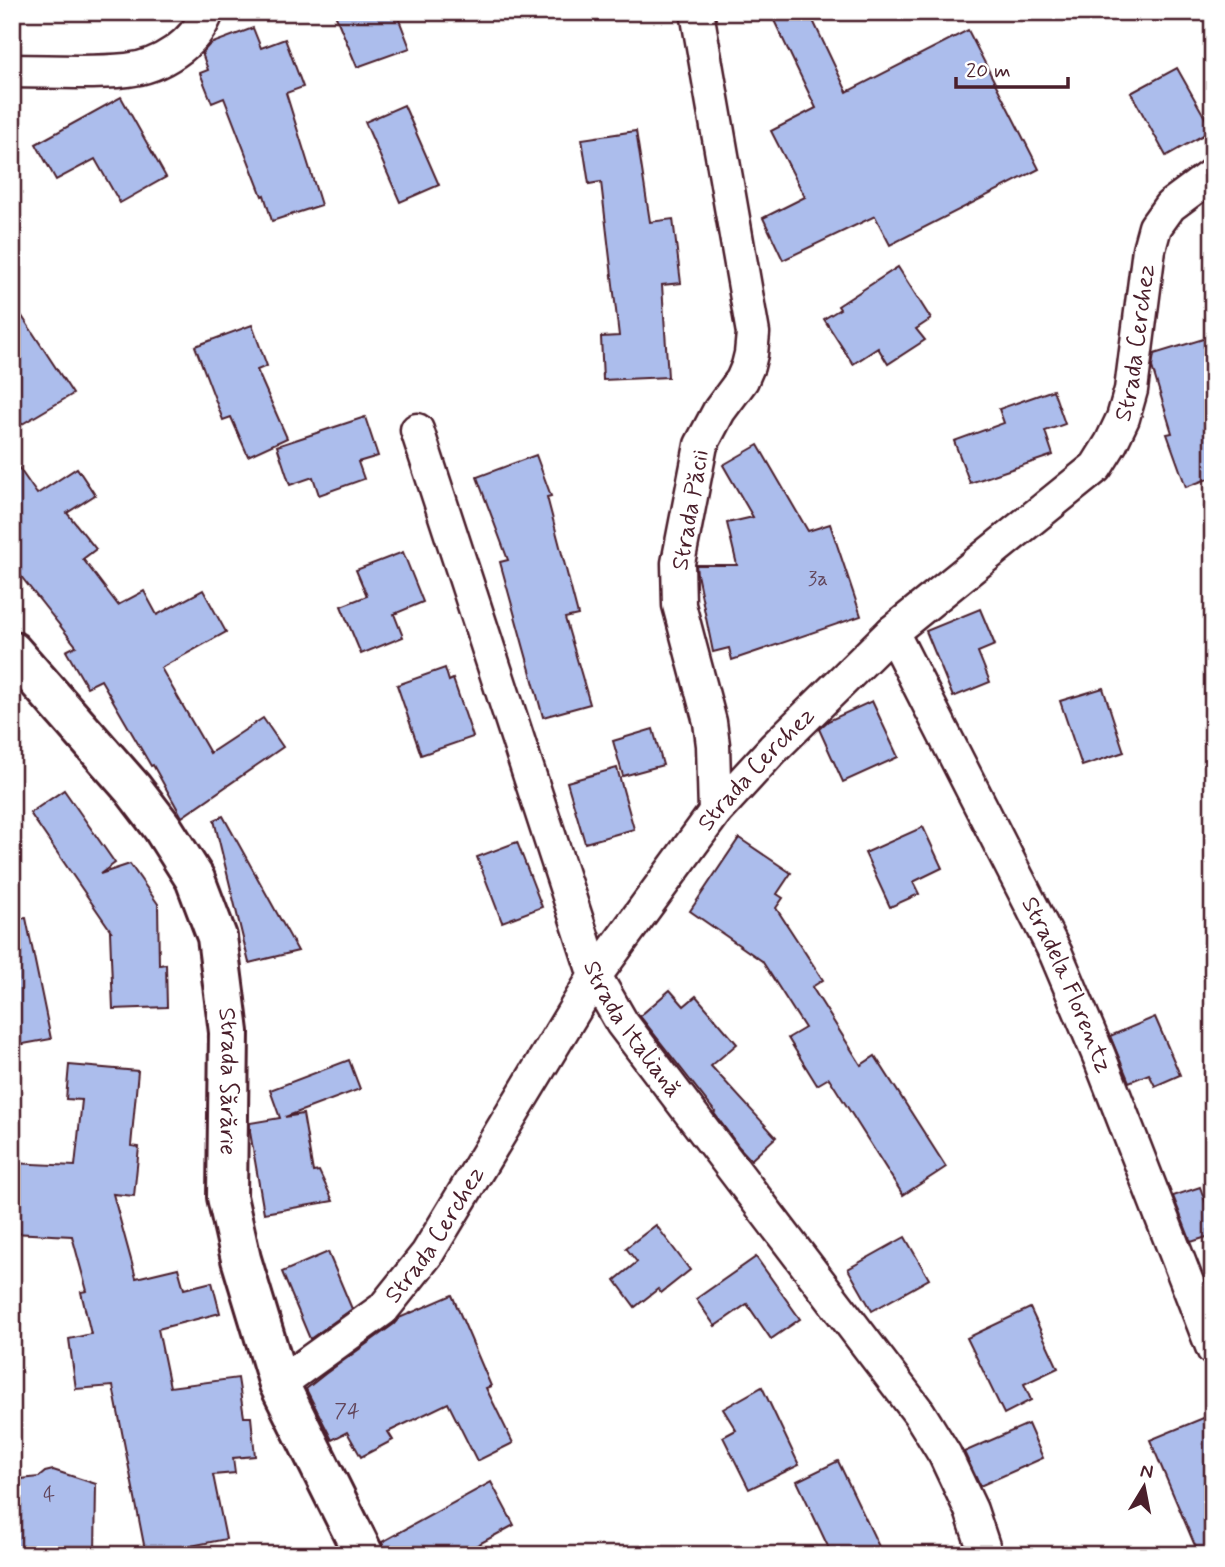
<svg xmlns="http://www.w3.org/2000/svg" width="1225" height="1567" viewBox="0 0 1225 1567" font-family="Mynerve,sans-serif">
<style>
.building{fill:#acbdec;stroke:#4a1f2b;stroke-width:2}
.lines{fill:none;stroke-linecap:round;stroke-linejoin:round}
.minor-casing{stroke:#4a1f2b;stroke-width:37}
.tertiary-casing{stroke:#4a1f2b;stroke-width:44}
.minor{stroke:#fff;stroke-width:32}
.tertiary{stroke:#fff;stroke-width:38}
.labels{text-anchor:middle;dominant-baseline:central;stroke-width:5;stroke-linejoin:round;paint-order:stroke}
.number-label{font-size:21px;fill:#62465b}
.street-label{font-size:24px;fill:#4a1f2b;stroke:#fff}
</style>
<rect width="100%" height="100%" fill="#fff"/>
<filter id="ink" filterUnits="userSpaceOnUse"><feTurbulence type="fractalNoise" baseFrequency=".0143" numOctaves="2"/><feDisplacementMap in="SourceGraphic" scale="14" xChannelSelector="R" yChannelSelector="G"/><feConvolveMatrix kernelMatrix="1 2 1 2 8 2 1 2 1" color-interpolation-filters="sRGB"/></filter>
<g filter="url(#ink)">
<!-- building -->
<g class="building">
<path d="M 334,12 L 396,12 L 410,48 L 357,67 Z"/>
<path d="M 770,12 L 809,12 L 847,92 L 968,30 L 1039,169 L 890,245 L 875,216 L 783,260 L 763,218 L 805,197 L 771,131 L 816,108 Z"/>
<path d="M 253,28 L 261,48 L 285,39 L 303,87 L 286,93 L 321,205 L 272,221 L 264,195 L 262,196 L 224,98 L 212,103 L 200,73 L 208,70 L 202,53 L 210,44 Z"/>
<path d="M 1177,68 L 1212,130 L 1166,156 L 1131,93 Z"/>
<path d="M 121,97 L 166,177 L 120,203 L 95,159 L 56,180 L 36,144 Z"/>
<path d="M 404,105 L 439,185 L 400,202 L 365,122 Z"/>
<path d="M 636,131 L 650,222 L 673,219 L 681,283 L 662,285 L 668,377 L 603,380 L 601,337 L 619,336 L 601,182 L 589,184 L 582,139 Z"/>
<path d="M 898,267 L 931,319 L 916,329 L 925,340 L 888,364 L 878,348 L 853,364 L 824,319 L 840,309 L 838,306 Z"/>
<path d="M 12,301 L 73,394 L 12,430 Z"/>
<path d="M 252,325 L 267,366 L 257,370 L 287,438 L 248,456 L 231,417 L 223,420 L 195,346 Z"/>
<path d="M 1213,336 L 1213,477 L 1186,487 L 1167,434 L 1172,433 L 1152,367 L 1154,354 Z"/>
<path d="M 1053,390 L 1065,424 L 1045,431 L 1053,455 L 970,483 L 954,441 L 1004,423 L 999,409 Z"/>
<path d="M 365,417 L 378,456 L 358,462 L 364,479 L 319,495 L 313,477 L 290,485 L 277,446 Z"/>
<path d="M 758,445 L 808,531 L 830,524 L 861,616 L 732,660 L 729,648 L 713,652 L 697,574 L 696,565 L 737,565 L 727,523 L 753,517 L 723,465 Z"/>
<path d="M 536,455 L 551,496 L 547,497 L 578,615 L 565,618 L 590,704 L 543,717 L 500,562 L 508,560 L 477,477 Z"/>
<path d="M 12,458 L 37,494 L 77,468 L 95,495 L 67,513 L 96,549 L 83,559 L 118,605 L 144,591 L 157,615 L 203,590 L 226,632 L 161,668 L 210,753 L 263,718 L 283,747 L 182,817 L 153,765 L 151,766 L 101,680 L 87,687 L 66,651 L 76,646 L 12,565 Z"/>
<path d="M 403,552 L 423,602 L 394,614 L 403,637 L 361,654 L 341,606 L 367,596 L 356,570 Z"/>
<path d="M 980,609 L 995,645 L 978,652 L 990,682 L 953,697 L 926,631 Z"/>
<path d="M 445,668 L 449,681 L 453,679 L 473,737 L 421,755 L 397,685 Z"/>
<path d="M 1103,688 L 1124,752 L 1082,766 L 1060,701 Z"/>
<path d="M 872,701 L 898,757 L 843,782 L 819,729 L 828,721 Z"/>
<path d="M 653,729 L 663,765 L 623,776 L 613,741 Z"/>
<path d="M 617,768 L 634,829 L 585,843 L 567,782 Z"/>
<path d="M 64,790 L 115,863 L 100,874 L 130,864 L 158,904 L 159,965 L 166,964 L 167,1007 L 113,1009 L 110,931 L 111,931 L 30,813 Z"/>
<path d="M 223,816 L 298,951 L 249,963 L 214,820 Z"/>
<path d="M 923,827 L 942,868 L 913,882 L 919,894 L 890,907 L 865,853 Z"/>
<path d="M 739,838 L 791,873 L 777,894 L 783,898 L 776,908 L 823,980 L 812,987 L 861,1065 L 875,1056 L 946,1167 L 903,1195 L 829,1078 L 817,1085 L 788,1038 L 805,1028 L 762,961 L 690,911 Z"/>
<path d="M 517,842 L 542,907 L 502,922 L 477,857 Z"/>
<path d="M 26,918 L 51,1039 L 12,1046 L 12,919 Z"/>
<path d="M 670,990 L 684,1006 L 696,996 L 737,1044 L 711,1066 L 776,1137 L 751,1160 L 739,1147 L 714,1113 L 715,1112 L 640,1016 Z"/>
<path d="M 1155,1017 L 1180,1075 L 1155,1086 L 1149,1074 L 1129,1082 L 1110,1036 Z"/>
<path d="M 349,1060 L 360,1089 L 285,1117 L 303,1114 L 313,1172 L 319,1171 L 333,1201 L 264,1213 L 250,1132 L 250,1123 L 280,1118 L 270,1090 Z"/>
<path d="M 69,1065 L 138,1071 L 131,1146 L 139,1147 L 134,1196 L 113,1194 L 136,1278 L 178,1268 L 184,1289 L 212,1282 L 220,1313 L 158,1329 L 170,1387 L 238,1378 L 244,1417 L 251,1417 L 255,1456 L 233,1458 L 235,1473 L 213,1475 L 226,1539 L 146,1555 L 113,1386 L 76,1389 L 69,1339 L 91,1334 L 81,1292 L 87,1291 L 72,1236 L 12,1233 L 12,1163 L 75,1166 L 82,1100 L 66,1099 Z"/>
<path d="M 1200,1187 L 1213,1223 L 1213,1235 L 1191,1242 L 1173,1196 Z"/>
<path d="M 656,1225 L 690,1270 L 661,1293 L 658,1289 L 635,1307 L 615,1280 L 637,1262 L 626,1248 Z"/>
<path d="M 905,1237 L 929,1279 L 872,1311 L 848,1269 Z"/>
<path d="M 328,1252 L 352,1309 L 310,1339 L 282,1272 Z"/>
<path d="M 756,1257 L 800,1319 L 771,1339 L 747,1304 L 715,1326 L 696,1299 Z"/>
<path d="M 452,1295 L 491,1386 L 486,1388 L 513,1443 L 477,1461 L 448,1403 L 388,1432 L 393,1440 L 361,1457 L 347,1432 L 332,1440 L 306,1389 L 325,1374 L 394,1324 L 399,1318 Z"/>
<path d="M 1030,1308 L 1058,1368 L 1024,1384 L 1031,1400 L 1004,1414 L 967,1338 Z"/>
<path d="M 762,1387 L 799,1465 L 749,1489 L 723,1437 L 736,1430 L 723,1409 Z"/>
<path d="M 1213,1414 L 1213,1555 L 1199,1555 L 1150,1440 Z"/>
<path d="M 1028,1424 L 1043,1458 L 980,1486 L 964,1452 Z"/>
<path d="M 838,1461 L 883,1555 L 832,1555 L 797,1481 Z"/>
<path d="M 53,1470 L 96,1484 L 95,1555 L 12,1555 L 12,1480 L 39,1477 L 45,1472 Z"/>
<path d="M 491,1482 L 514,1525 L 459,1555 L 386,1555 L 382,1542 Z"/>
</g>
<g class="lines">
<defs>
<g id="minor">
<path d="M 697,12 L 753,333 L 751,354 L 748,366 L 742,380 L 719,411 L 701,445 L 678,563 L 679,605 L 710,722 L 713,745 L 715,812"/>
<path d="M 12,71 C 50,71 89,74 127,70 C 159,67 196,44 207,12"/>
<path id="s1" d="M 417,430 L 595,976 L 622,1023 L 919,1413 L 945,1455 L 971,1510 L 986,1555"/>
<path id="s2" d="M 892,632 L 1056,954 L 1099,1056 L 1213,1349"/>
<path id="s3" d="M 279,1384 L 383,1309 L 427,1254 L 595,976 L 715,812 L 773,749 L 892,632 L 1096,467 L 1111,443 L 1123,418 L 1131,390 L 1149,249 L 1155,227 L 1170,206 L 1213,174"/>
</g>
<g id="tertiary">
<path id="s4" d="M 12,651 L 133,789 L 162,827 L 195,879 L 217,937 L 229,1032 L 227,1197 L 241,1259 L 279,1384 L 364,1555"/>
</g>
</defs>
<!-- minor casing -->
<use href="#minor" class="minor-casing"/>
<!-- tertiary casing -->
<use href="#tertiary" class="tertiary-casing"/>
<!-- minor -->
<use href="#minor" class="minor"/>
<!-- tertiary -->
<use href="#tertiary" class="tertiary"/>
</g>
</g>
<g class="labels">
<!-- number labels -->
<g class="number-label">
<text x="818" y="579">3a</text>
<text x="347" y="1411">74</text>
<text x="49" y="1495">4</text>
</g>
<!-- street labels -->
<g class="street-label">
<text stroke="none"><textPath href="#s3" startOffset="1374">Strada Cerchez</textPath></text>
<text transform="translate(691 510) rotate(-80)">Strada Păcii</text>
<text stroke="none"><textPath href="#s3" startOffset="786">Strada Cerchez</textPath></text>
<text stroke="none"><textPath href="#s2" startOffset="394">Stradela Florentz</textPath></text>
<text stroke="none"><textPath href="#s1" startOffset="639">Strada Italiană</textPath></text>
<text stroke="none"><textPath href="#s4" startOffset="500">Strada Sărărie</textPath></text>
<text stroke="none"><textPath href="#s3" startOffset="219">Strada Cerchez</textPath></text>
</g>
</g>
<!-- margin -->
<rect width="1225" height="1567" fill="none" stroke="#fff" stroke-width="42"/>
<rect x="21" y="21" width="1183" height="1525" fill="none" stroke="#4a1f2b" stroke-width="2.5" filter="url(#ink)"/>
<!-- north arrow -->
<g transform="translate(1144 1487) rotate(10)" stroke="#ffffff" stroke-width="5" paint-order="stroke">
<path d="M0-5L12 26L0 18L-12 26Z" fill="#4a1f2b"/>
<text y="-10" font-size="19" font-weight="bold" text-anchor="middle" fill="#4a1f2b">N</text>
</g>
<!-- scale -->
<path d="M956 77v10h112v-10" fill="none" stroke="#4a1f2b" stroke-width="3.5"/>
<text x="966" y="77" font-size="21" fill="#4a1f2b" stroke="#ffffff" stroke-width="5" paint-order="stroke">20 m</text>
</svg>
